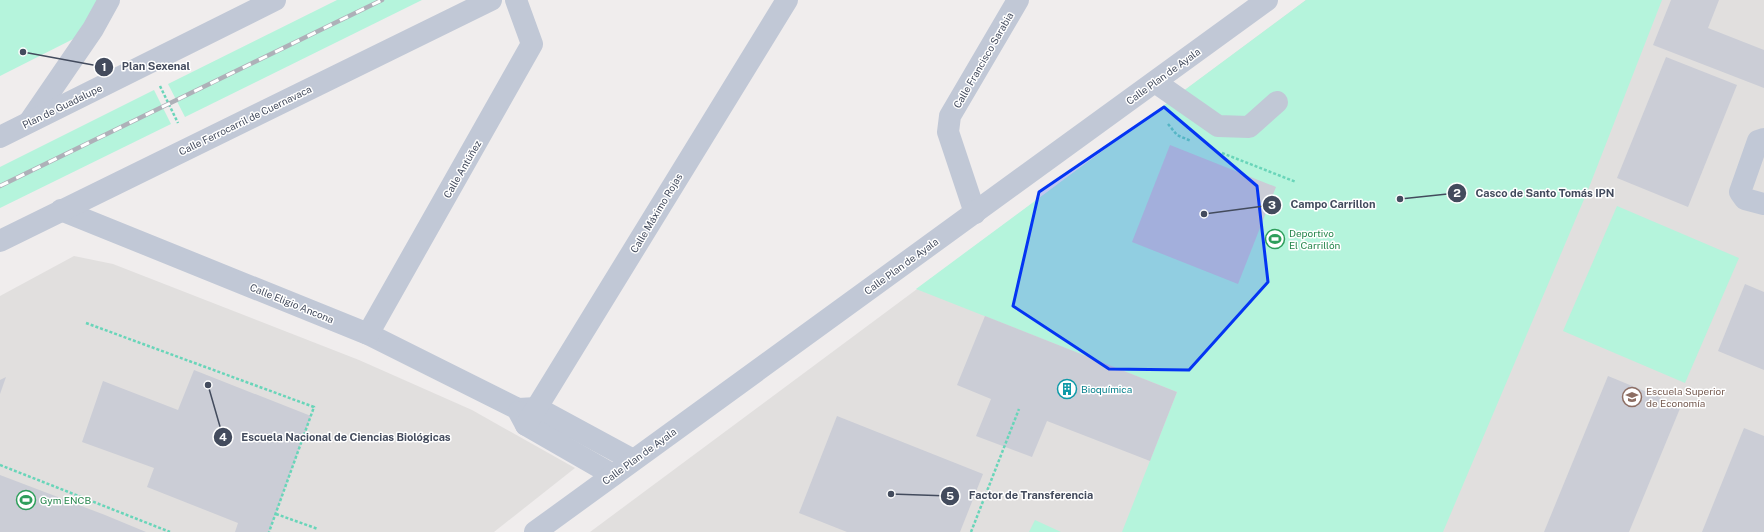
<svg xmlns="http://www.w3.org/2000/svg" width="1764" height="532" viewBox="0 0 1764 532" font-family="'Public Sans',sans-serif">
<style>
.education{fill:#e1dfde}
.green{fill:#b5f4dc}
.building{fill:#cbcdd6}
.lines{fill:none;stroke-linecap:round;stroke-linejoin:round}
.path{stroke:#69d5b9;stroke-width:2.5;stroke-dasharray:3 2;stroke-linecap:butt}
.minor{stroke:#c1c8d6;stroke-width:22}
.rail-casing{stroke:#aeb0b8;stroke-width:4.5}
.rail{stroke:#fff;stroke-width:3;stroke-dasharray:9;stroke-linecap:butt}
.marked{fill:#0435f3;fill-opacity:0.2;stroke:#0435f3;stroke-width:3;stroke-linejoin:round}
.labels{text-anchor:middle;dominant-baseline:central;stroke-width:3;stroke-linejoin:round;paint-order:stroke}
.street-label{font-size:10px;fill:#434b5d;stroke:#fff}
.leisure-label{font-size:10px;fill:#27864d;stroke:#fff;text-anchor:start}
.culture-label{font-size:10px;fill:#0d838f;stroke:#fff;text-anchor:start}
.education-label{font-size:10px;fill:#785e54;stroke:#fff;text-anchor:start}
.leader{fill:none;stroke:#434b5d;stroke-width:1.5}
.callout-dot{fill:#434b5d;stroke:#fff;stroke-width:1.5}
.mark-label{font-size:12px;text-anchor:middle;font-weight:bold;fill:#fff}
.callout-label{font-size:11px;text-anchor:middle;font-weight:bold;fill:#434b5d;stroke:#fff;stroke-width:3;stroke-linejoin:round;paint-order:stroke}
</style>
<rect width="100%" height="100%" fill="#f0eded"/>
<!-- education -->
<g class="education">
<path d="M 1306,0 L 1764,0 L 1764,532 L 590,532 Z"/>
<path d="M 74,256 L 113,264 L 359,360 L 472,410 L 575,468 L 494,532 L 0,532 L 0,296 Z"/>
</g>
<!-- green -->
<g class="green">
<path d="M 0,0 L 108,0 L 93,29 L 0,76 Z"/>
<path d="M 337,0 L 422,0 L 185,117 L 168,84 Z"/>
<path d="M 1306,0 L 1662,0 L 1588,190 L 1443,532 L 1122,532 L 1177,392 L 916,289 Z"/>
<path d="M 154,90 L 171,124 L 0,208 L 0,167 Z"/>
<path d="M 1617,206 L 1739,258 L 1685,383 L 1563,331 Z"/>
<path d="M 1035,520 L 1061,532 L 1029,532 Z"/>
</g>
<!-- building -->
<g class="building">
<path d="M 1671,0 L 1719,0 L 1708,28 L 1764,50 L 1764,88 L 1653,45 Z"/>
<path d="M 1666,57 L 1737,85 L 1688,207 L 1617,178 Z"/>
<path d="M 1170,145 L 1276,187 L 1238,284 L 1132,242 Z"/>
<path d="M 1745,284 L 1764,292 L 1764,370 L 1718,351 Z"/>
<path d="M 985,316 L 1177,392 L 1150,461 L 1047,421 L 1032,457 L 976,436 L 991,399 L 957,385 Z"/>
<path d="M 194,370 L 311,416 L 269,532 L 235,532 L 238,523 L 147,487 L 154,468 L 82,442 L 103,381 L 178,410 Z"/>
<path d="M 1608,376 L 1681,406 L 1629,532 L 1544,532 Z"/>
<path d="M 6,377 L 0,394 L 0,380 Z"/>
<path d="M 837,416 L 983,474 L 960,532 L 847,532 L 799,513 Z"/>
<path d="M 1744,428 L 1764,436 L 1764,532 L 1702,532 Z"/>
<path d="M 0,475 L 105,515 L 146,532 L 0,532 Z"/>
</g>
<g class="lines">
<!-- path -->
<g class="path">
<path d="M 160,86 L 178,123"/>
<path d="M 1168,124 L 1177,135 L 1191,141"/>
<path d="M 1222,153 L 1296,182"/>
<path d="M 86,323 L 314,407 L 269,532"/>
<path d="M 0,465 L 170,532"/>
<path d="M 276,514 L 318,529"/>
<path d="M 971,532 L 1019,409"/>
</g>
<!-- minor -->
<g class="minor">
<path d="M 1155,82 L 1218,126 L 1249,127 L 1277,102"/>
<path d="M 30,121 L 93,29 L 109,0"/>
<path d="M 0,137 L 275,0"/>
<path d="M 1764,139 L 1758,141 L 1740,192 L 1745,199 L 1764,204"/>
<path d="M 61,210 L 368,334 L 518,409 L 537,408 L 633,460"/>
<path d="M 975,213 L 948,132 L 950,116 L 1018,0"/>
<path d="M 0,241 L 491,0"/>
<path d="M 368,334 L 532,44 L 516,0"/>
<path d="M 519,412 L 526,425 L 613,475"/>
<path d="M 526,425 L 787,0"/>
<path d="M 535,532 L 1267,0"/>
</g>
<defs>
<path id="rail" d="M 0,186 L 382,0"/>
</defs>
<!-- rail casing -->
<use href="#rail" class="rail-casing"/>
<!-- rail -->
<use href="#rail" class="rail"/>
</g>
<!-- marked area -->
<path class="marked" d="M 1164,107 L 1257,186 L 1268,282 L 1189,370 L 1109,369 L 1013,306 L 1039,192 Z"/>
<!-- icons -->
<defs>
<symbol id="stadium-ring" viewBox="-11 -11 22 22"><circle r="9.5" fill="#fff" stroke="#2e9e5b" stroke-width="1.5"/><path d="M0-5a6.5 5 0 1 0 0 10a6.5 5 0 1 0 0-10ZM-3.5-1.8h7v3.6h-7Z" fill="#2e9e5b"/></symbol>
<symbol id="building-ring" viewBox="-11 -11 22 22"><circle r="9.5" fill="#fff" stroke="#0f9aa8" stroke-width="1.5"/><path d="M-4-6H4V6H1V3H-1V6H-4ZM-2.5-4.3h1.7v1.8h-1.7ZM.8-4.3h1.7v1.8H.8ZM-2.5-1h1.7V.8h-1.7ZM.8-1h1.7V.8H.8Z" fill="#0f9aa8"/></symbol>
<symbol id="university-ring" viewBox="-11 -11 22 22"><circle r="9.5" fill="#fff" stroke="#8d6e63" stroke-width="1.5"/><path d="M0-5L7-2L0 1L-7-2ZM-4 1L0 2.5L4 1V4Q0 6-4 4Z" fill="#8d6e63"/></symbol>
</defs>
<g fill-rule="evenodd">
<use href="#stadium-ring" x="1264" y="228" width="22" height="22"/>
<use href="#building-ring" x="1056" y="378" width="22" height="22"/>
<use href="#university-ring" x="1621" y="386" width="22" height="22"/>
<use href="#stadium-ring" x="15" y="489" width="22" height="22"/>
</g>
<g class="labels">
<!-- street labels -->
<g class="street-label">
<text transform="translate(983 60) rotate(-60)">Calle Francisco Sarabia</text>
<text transform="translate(1163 76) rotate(-36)">Calle Plan de Ayala</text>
<text transform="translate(62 106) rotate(-26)">Plan de Guadalupe</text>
<text transform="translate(245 120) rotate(-26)">Calle Ferrocarril de Cuernavaca</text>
<text transform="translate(462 169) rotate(-60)">Calle Antúñez</text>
<text transform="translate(656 213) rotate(-59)">Calle Máximo Rojas</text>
<text transform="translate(901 266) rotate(-36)">Calle Plan de Ayala</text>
<text transform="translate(292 303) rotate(22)">Calle Eligio Ancona</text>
<text transform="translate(639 456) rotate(-36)">Calle Plan de Ayala</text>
</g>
<!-- leisure labels -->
<g class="leisure-label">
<text x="1289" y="233">Deportivo<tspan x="1289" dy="12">El Carrillón</tspan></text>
<text x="40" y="500">Gym ENCB</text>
</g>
<!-- culture labels -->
<g class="culture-label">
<text x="1081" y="389">Bioquímica</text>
</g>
<!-- education labels -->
<g class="education-label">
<text x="1646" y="391">Escuela Superior<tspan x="1646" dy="12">de Economía</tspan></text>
</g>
</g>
<!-- callouts -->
<path class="leader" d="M23 52L104 67M1400 199L1457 193M1204 214L1272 205M208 385L223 437M891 494L950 496"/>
<g class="callout-dot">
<circle cx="23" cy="52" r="4"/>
<circle cx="1400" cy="199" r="4"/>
<circle cx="1204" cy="214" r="4"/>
<circle cx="208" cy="385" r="4"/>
<circle cx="891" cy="494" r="4"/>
<circle cx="104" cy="67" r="10"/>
<circle cx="1457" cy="193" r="10"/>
<circle cx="1272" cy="205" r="10"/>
<circle cx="223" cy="437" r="10"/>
<circle cx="950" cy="496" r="10"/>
</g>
<g class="mark-label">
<text x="104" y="71">1</text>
<text x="1457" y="197">2</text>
<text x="1272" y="209">3</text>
<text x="223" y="441">4</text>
<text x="950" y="500">5</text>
</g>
<g class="callout-label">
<text x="156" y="70">Plan Sexenal</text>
<text x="1545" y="197">Casco de Santo Tomás IPN</text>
<text x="1333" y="208">Campo Carrillon</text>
<text x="346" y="441">Escuela Nacional de Ciencias Biológicas</text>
<text x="1031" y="499">Factor de Transferencia</text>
</g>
</svg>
